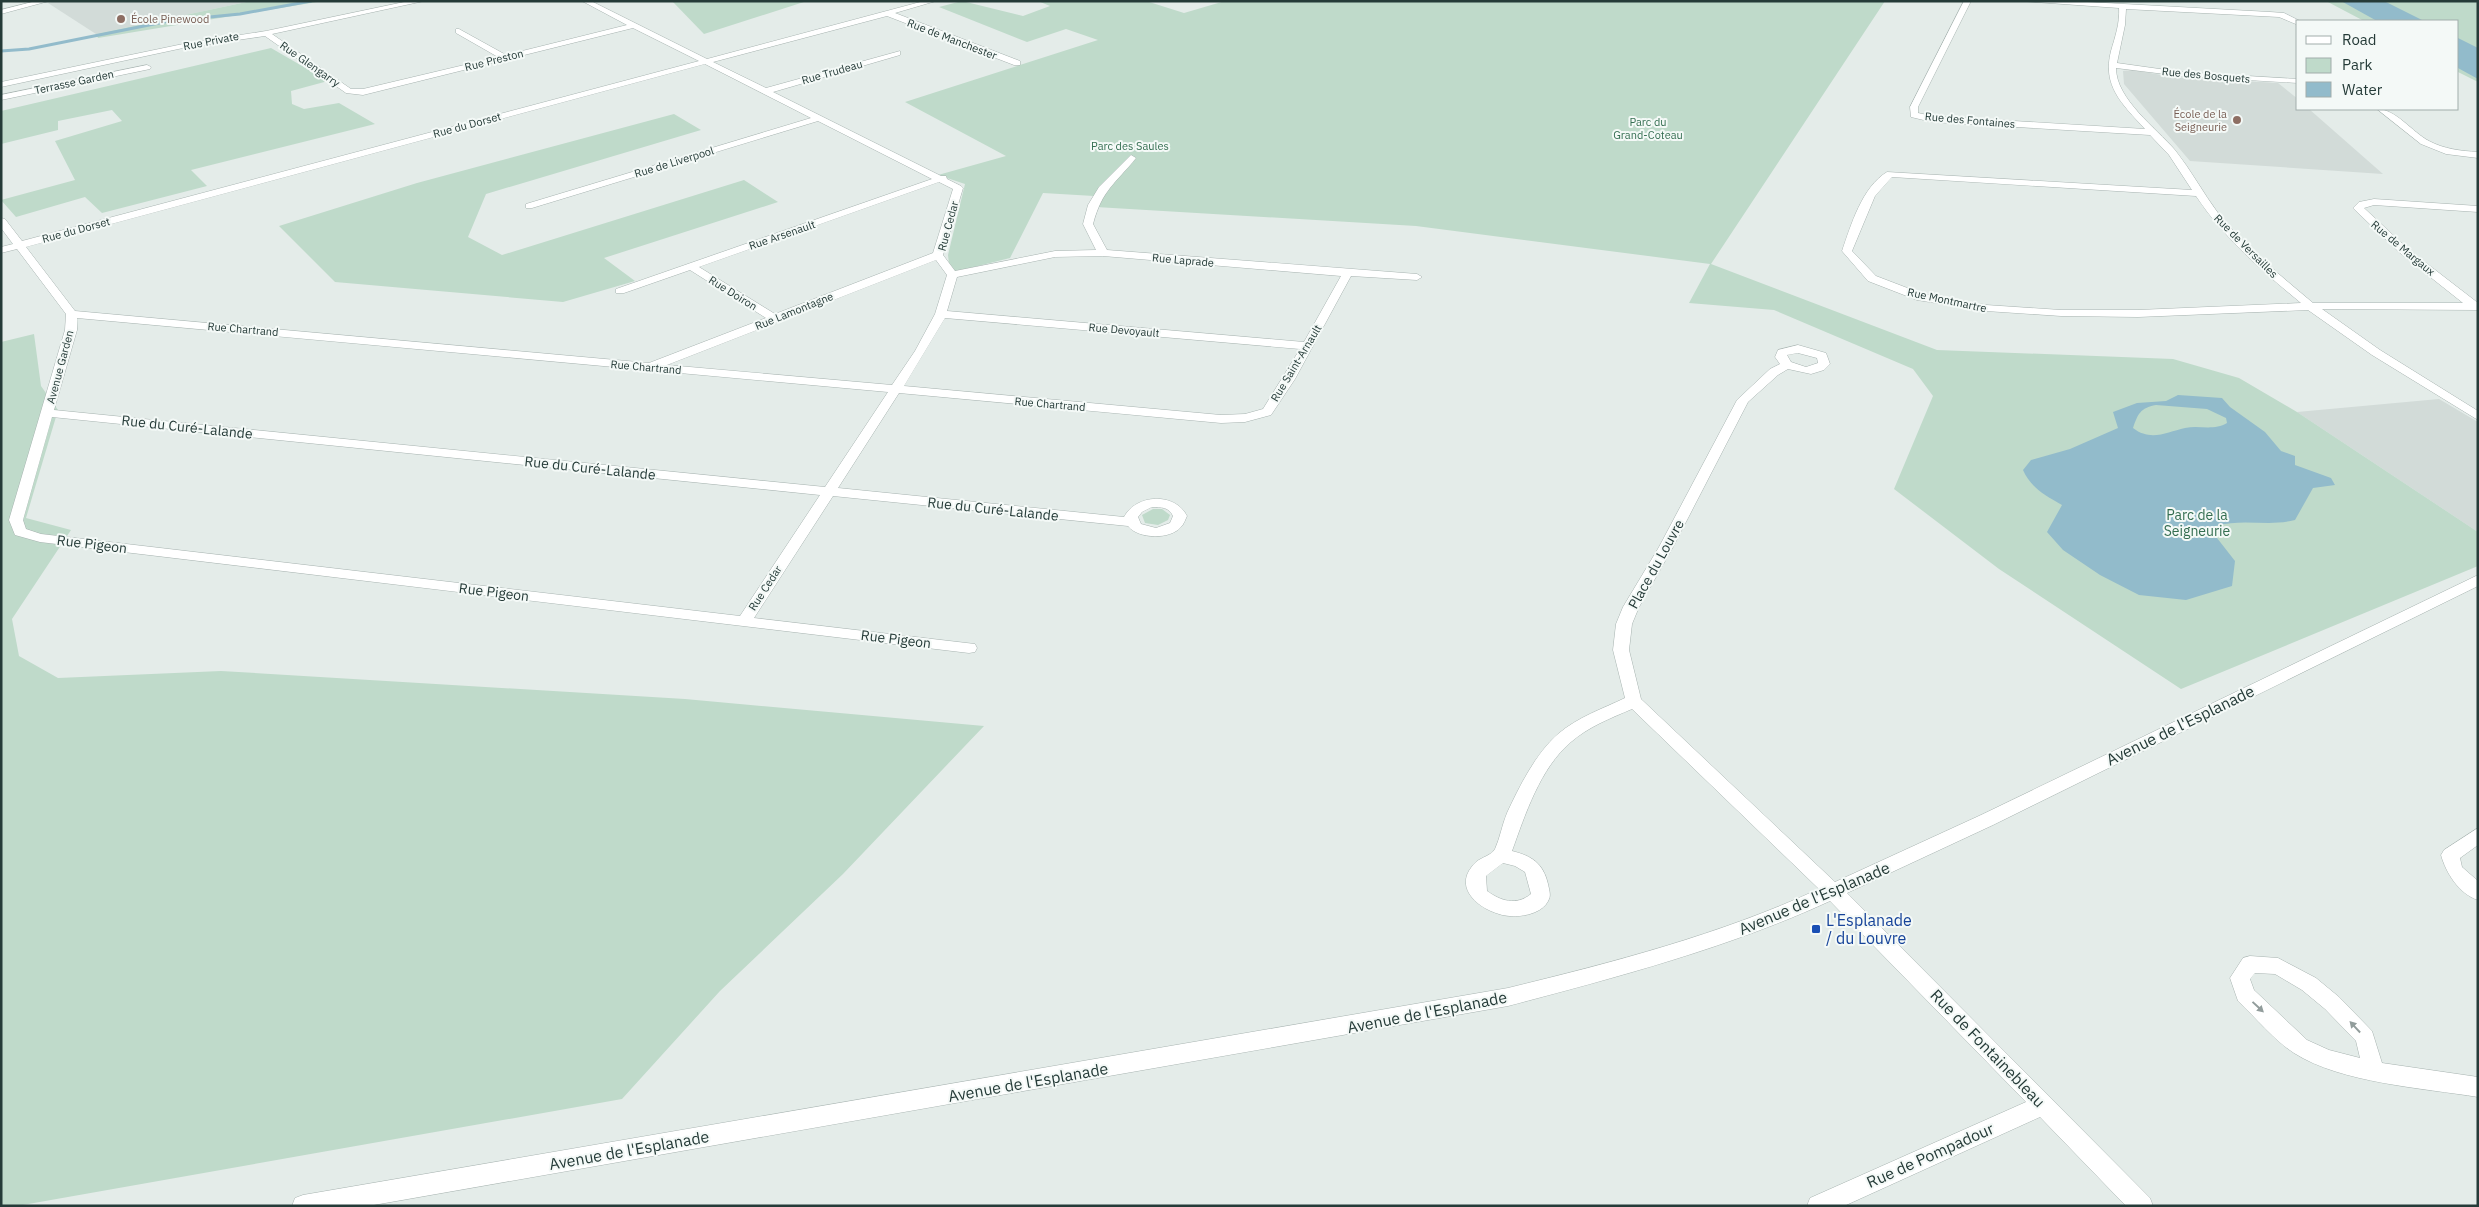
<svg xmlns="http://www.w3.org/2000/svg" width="2479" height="1207" viewBox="0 0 2479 1207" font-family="'IBM Plex Sans',sans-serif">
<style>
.built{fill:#d2dbd8}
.green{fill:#bfdaca}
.water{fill:#92bbcb;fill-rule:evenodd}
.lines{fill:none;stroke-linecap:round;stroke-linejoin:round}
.stream{stroke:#92bbcb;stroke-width:3}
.minor-casing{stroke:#a7b3b0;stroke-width:1}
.minor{fill:#fff;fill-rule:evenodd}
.oneway{fill:#929d9c}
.education-dot{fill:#8d6e63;stroke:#f4f9f7;stroke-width:2}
.transit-dot{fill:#1a4fb4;stroke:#f4f9f7;stroke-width:2}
.labels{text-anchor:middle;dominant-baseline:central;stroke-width:4;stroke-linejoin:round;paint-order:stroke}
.far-education-label{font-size:11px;fill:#785e54;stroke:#f4f9f7;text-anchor:start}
.far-street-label{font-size:11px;fill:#253b38;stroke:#f4f9f7}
.far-park-label{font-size:11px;fill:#346e51;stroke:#f4f9f7}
.street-label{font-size:14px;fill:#253b38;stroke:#f4f9f7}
.park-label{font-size:14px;fill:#346e51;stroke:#f4f9f7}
.near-street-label{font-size:16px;fill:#253b38;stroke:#f4f9f7}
.near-transit-label{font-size:16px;fill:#164399;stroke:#f4f9f7;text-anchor:start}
</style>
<rect width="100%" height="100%" fill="#e4ece9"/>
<!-- built -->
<g class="built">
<path d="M 56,1 L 251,1 L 96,34 L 48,3 Z"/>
<path d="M 2133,70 L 2173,77 L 2278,83 L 2298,99 L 2298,109 L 2309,109 L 2383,174 L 2190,161 L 2124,84 L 2123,71 Z"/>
<path d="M 2439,399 L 2478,422 L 2478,532 L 2297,412 Z"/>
</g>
<!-- green -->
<g class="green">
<path d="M 251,1 L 323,1 L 98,38 L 96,34 Z"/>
<path d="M 672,1 L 807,1 L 704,34 Z"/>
<path d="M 962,1 L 1023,16 L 1050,6 L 1038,1 L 1146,1 L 1184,13 L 1225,1 L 1885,1 L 1711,264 L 1937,350 L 2173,359 L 2239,378 L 2297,412 L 2478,532 L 2478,566 L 2181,689 L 1999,569 L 1894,489 L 1933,396 L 1913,369 L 1774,310 L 1689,303 L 1710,264 L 1416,226 L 1096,207 L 1094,196 L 1043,193 L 1010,258 L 950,273 L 948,255 L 965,184 L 938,175 L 1006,156 L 905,102 L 1098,40 L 1066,29 L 1027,42 L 939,7 Z"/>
<path d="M 2326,1 L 2478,1 L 2478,82 L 2458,72 L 2458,21 L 2364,21 Z"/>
<path d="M 271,48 L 328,81 L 291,91 L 292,104 L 304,109 L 339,103 L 375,124 L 191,170 L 207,186 L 102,213 L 85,197 L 16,217 L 1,200 L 75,180 L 55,141 L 122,121 L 112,110 L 58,121 L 58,130 L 1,144 L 1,111 Z"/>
<path d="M 674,114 L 701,130 L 486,194 L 468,237 L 502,255 L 744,180 L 778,202 L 604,258 L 635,281 L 563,302 L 335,282 L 279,226 L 417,183 Z"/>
<path d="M 34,334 L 41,386 L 58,410 L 26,518 L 71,530 L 12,619 L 19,656 L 58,678 L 221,671 L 685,699 L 984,726 L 843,874 L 720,991 L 622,1099 L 17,1206 L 1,1206 L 1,342 Z"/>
<path d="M 1153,509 L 1162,509 L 1170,515 L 1168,520 L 1158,525 L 1145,523 L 1142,515 Z"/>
</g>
<!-- water -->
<g class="water">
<path d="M 2341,1 L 2384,1 L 2424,21 L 2377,21 Z"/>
<path d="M 2458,38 L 2478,48 L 2478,79 L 2458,68 Z"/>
<path d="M 2178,395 L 2222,398 L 2230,407 L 2265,432 L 2281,451 L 2295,456 L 2295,465 L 2331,478 L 2335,485 L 2313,488 L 2295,520 C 2269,527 2243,518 2216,526 L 2217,538 L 2235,561 L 2232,586 L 2186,600 L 2139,595 L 2100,575 L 2063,550 L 2047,532 L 2062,505 C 2045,495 2031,488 2023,470 L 2031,460 L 2070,449 L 2118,428 L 2113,412 L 2137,403 L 2166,401 ZM 2156,405 L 2207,409 L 2226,418 L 2227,423 C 2214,431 2199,425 2185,428 C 2167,432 2151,442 2133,428 C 2138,414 2140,408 2156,405 Z"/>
</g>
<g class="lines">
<!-- stream -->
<path class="stream" d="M 1,51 L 29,49 L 169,21 L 240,14 L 311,1"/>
<defs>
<g id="minor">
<path d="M 36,1 L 49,1 L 1,14 L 1,10 Z"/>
<path d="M 409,1 L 424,1 L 272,34 L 351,89 L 363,89 L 498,57 L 456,33 L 456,29 L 459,29 L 506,55 L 627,25 L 582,1 L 591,1 L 707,59 L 924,1 L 936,1 L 895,13 L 1020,61 L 1020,65 L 1014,65 L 887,16 L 713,62 L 766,88 L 900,51 L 900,55 L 773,92 L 941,176 L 946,176 L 947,179 L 961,186 L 963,188 L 943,255 L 955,271 L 1055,251 L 1096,250 L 1083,224 L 1088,205 L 1099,187 L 1131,155 L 1136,158 C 1115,184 1102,190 1093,224 L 1107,250 L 1417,274 L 1422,277 L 1417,280 L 1351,276 L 1295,379 L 1271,415 L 1245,422 L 1221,423 L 899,393 L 838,488 L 1124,517 C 1136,494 1175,492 1187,516 C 1185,520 1184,524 1181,527 C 1170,540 1138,539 1128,526 L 833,496 L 754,618 L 975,644 L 977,648 L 975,652 L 969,653 L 40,542 L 15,535 L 9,520 L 65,330 L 66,314 L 17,249 L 1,253 L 1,247 L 13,244 L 1,228 L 1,218 L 5,219 L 22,241 L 699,61 L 633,28 L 363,95 L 346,93 L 265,36 L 183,48 L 1,87 L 1,82 L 183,44 L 266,31 ZM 705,64 L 811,118 L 526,204 L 526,208 L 532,208 L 818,121 L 932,179 L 616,289 L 616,293 L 624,293 L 690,270 L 766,318 L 649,363 L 75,311 L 26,247 ZM 939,182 L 953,189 L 933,253 L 775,314 L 699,267 ZM 1103,256 L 1341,276 L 1304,342 L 947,311 L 957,277 L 1055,257 ZM 936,260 L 947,275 L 935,314 L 915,351 L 892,385 L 667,365 ZM 77,318 L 888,392 L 825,487 L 54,410 L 77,330 ZM 945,318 L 1300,349 L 1263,409 L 1245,414 L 1221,415 L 904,386 ZM 52,417 L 820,495 L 740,616 L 41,534 L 26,529 L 23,520 ZM 1152,507 C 1161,507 1169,507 1173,516 L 1170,523 L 1156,528 L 1141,524 L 1138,517 L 1142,512 Z"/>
<path d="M 1964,1 L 1971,1 L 1918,107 L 1918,113 L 1932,116 L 2145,129 C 2122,104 2102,86 2111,51 C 2115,37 2120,23 2119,8 L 2020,1 L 2069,1 L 2270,12 L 2284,13 L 2300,21 L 2298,21 L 2298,25 L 2279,17 L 2126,9 L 2125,25 L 2117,63 L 2181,72 L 2298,79 L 2298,83 L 2181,76 L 2116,68 C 2116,99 2156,128 2175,150 C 2191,170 2203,193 2218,213 C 2245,247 2280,275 2313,303 L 2463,303 L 2400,253 L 2353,208 L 2359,202 L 2374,199 L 2478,206 L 2478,212 L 2374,205 L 2364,208 L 2408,249 L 2478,303 L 2478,310 L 2322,309 L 2380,350 L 2478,411 L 2478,420 L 2372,355 L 2308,310 L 2138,317 L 2061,316 L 1986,311 L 1917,300 L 1868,281 L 1842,251 C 1851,225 1862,187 1887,172 L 2192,190 L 2169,155 L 2150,135 L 1932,122 L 1911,117 L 1910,107 ZM 1892,177 L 2196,196 C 2224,238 2262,271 2301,303 L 2138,310 L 2061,310 L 1986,305 L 1923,294 L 1876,276 L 1852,251 L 1875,196 Z"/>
<path d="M 147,65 L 151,67 L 150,69 L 1,100 L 1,95 Z"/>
<path d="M 2377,109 C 2396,109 2412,132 2429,141 C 2444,149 2461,151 2478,152 L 2478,158 L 2446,154 L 2421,144 Z"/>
<path d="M 1798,345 L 1826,353 L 1830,364 L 1824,370 L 1811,374 L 1788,369 L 1778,375 L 1748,402 L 1673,547 L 1639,607 L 1632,624 L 1629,650 L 1641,699 L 1835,882 L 1981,815 L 2478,575 L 2478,586 L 1993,825 L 1847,893 L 2150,1198 L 2153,1206 L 2126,1206 L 2040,1117 L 1844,1206 L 1807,1206 L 1810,1198 L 2026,1102 L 1830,901 C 1728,948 1617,977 1508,1006 L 368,1206 L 292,1206 L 295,1198 L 303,1195 L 1508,988 C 1614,962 1719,935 1819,889 L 1632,709 C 1611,718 1588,727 1571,742 C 1540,768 1525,815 1512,851 C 1532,856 1543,863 1548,884 C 1549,889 1551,895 1549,899 C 1543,916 1513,919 1499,914 C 1475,907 1452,885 1476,862 C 1482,857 1492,855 1495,849 C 1500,838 1502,825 1507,813 C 1519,787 1536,753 1558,734 C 1578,717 1602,709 1625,698 L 1613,650 L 1616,624 L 1623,607 L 1659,547 L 1737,400 L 1770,369 L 1780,364 L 1775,357 L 1778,350 ZM 1798,353 L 1817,358 L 1818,363 L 1806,367 L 1791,362 L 1787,355 ZM 1503,863 L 1515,866 L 1525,872 L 1531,894 C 1516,906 1501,901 1487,891 L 1486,876 Z"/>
<path d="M 2478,828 L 2478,845 L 2460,858 L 2462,867 L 2478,881 L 2478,900 C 2459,894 2446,873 2441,855 L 2444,850 Z"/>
<path d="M 2250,956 L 2278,958 L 2316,978 L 2339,997 L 2372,1031 L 2382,1063 L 2478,1077 L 2478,1097 C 2423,1088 2341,1083 2294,1053 C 2275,1041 2255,1017 2238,1001 L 2230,978 L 2243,958 ZM 2255,973 L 2275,974 L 2302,990 L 2325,1009 L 2356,1041 L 2360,1058 L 2329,1050 L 2307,1040 L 2254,990 L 2250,979 Z"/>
</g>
</defs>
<!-- minor casing -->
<use href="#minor" class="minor-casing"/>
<!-- minor -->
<use href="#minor" class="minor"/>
</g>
<!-- one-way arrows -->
<defs><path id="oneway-solid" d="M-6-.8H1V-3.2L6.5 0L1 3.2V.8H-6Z" transform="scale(1.25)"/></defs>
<g class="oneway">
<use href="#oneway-solid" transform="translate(2258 1007) rotate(43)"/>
<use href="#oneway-solid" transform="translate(2355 1027) rotate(-133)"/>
</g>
<!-- markers -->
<g class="education-dot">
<circle cx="121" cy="19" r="5"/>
<circle cx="2237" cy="120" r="5"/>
</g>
<rect class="transit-dot" x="1811" y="924" width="10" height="10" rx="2.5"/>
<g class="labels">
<!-- far-education labels -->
<g class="far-education-label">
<text x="131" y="19">École Pinewood</text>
<text x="2227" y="114" text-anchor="end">École de la<tspan x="2227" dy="13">Seigneurie</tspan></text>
</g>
<!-- far-street labels -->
<g class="far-street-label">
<text transform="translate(952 39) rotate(21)">Rue de Manchester</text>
<text transform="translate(211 41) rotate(-11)">Rue Private</text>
<text transform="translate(494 60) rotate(-14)">Rue Preston</text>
<text transform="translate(310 64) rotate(35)">Rue Glengarry</text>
<text transform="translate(832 72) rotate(-16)">Rue Trudeau</text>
<text transform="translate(2206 75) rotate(5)">Rue des Bosquets</text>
<text transform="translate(74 82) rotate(-12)">Terrasse Garden</text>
<text transform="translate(1970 120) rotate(5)">Rue des Fontaines</text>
<text transform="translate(467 125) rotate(-15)">Rue du Dorset</text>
<text transform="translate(674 162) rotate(-17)">Rue de Liverpool</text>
<text transform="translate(948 226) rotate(-75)">Rue Cedar</text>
<text transform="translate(76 230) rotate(-15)">Rue du Dorset</text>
<text transform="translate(782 235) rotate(-19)">Rue Arsenault</text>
<text transform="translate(2246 246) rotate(45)">Rue de Versailles</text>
<text transform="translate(2403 248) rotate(40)">Rue de Margaux</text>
<text transform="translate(1183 260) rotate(5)">Rue Laprade</text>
<text transform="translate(733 293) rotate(32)">Rue Doiron</text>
<text transform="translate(1947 300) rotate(12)">Rue Montmartre</text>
<text transform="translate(794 311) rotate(-22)">Rue Lamontagne</text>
<text transform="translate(243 329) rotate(5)">Rue Chartrand</text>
<text transform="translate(1124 330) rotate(5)">Rue Devoyault</text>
<text transform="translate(1296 363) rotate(-59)">Rue Saint-Arnault</text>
<text transform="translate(60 367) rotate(-75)">Avenue Garden</text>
<text transform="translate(646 367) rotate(5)">Rue Chartrand</text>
<text transform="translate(1050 404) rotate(5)">Rue Chartrand</text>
<text transform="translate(765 588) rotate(-57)">Rue Cedar</text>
</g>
<!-- far-park labels -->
<g class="far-park-label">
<text x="1648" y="122">Parc du<tspan x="1648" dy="13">Grand-Coteau</tspan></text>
<text x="1130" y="146">Parc des Saules</text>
</g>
<!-- street labels -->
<g class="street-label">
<text transform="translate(187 427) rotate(6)">Rue du Curé-Lalande</text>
<text transform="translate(590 468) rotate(6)">Rue du Curé-Lalande</text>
<text transform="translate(993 509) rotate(6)">Rue du Curé-Lalande</text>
<text transform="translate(92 544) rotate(7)">Rue Pigeon</text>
<text transform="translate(1656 564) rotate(-61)">Place du Louvre</text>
<text transform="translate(494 592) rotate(7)">Rue Pigeon</text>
<text transform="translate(896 639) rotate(7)">Rue Pigeon</text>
</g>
<!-- park labels -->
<g class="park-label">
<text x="2197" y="515">Parc de la<tspan x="2197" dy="16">Seigneurie</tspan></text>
</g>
<!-- near-street labels -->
<g class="near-street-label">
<text transform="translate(2180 725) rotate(-26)">Avenue de l'Esplanade</text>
<text transform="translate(1814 898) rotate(-23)">Avenue de l'Esplanade</text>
<text transform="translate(1427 1012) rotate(-11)">Avenue de l'Esplanade</text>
<text transform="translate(1988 1048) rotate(46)">Rue de Fontainebleau</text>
<text transform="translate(1028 1082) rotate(-10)">Avenue de l'Esplanade</text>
<text transform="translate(629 1150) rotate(-10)">Avenue de l'Esplanade</text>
<text transform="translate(1930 1155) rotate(-24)">Rue de Pompadour</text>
</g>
<!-- near-transit labels -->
<g class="near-transit-label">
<text x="1826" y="920">L'Esplanade<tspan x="1826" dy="18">/ du Louvre</tspan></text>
</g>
</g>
<!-- border -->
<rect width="2479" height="1207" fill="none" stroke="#253b38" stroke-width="5"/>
<!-- legend -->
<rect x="2296" y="20" width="162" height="90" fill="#f4f9f7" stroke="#a1adab"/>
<rect x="2306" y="36" width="25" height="8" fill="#ffffff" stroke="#a1adab"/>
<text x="2342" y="45" font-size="15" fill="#253b38">Road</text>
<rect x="2306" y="58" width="25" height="15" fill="#bfdaca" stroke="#a1adab"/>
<text x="2342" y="70" font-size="15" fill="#253b38">Park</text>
<rect x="2306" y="82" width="25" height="15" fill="#92bbcb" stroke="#a1adab"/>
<text x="2342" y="95" font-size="15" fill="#253b38">Water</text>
</svg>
